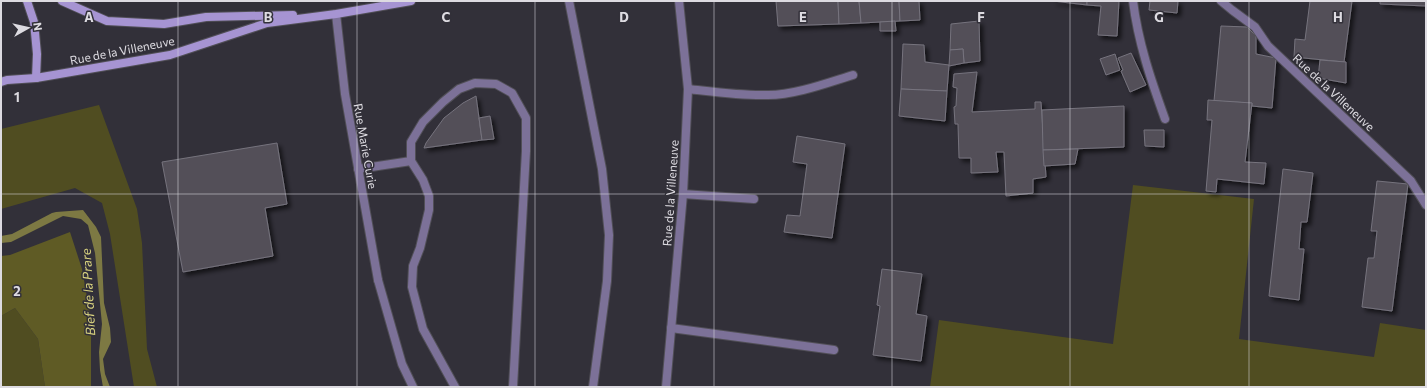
<svg xmlns="http://www.w3.org/2000/svg" width="1427" height="388" viewBox="0 0 1427 388" font-family="Commissioner,sans-serif">
<style>
.green{fill:#504d21}
.forest{fill:#5f5b25}
.water{fill:#7d7943}
.building{fill:#524f59;stroke:#76737d;filter:url(#shadow)}
.lines{fill:none;stroke-linecap:round;stroke-linejoin:round}
.lane-casing{stroke:#514f57;stroke-width:10}
.street-casing{stroke:#514f57;stroke-width:10}
.secondary-casing{stroke:#514f57;stroke-width:10}
.lane{stroke:#7c7198;stroke-width:8}
.street{stroke:#7c7198;stroke-width:8}
.secondary{stroke:#a694d2;stroke-width:8}
.grid{fill:none;stroke:#dddbe1;stroke-width:1;stroke-opacity:0.55}
.labels{text-anchor:middle;dominant-baseline:central;stroke-width:3;stroke-linejoin:round;paint-order:stroke}
.street-label{font-size:12px;fill:#dddbe1;stroke:#323039}
.water-label{font-size:13px;font-style:italic;fill:#d8d27f;stroke:#323039}
.grid-label{font-size:13px;text-anchor:middle;font-weight:bold;fill:#dddbe1;stroke:#323039;stroke-width:3;stroke-linejoin:round;paint-order:stroke}
</style>
<defs>
<filter id="shadow"><feDropShadow dx="3.5" dy="3.5" stdDeviation="2" flood-color="#0009"/></filter>
</defs>
<rect width="100%" height="100%" fill="#323039"/>
<!-- green -->
<g class="green">
<path d="M 99,105 L 137,209 L 142,243 L 147,349 L 157,387 L 134,387 L 110,234 L 102,203 L 75,188 L 1,209 L 1,129 Z"/>
<path d="M 1133,185 L 1254,199 L 1239,339 L 1374,357 L 1380,323 L 1426,330 L 1426,387 L 930,387 L 939,320 L 1113,344 Z"/>
<path d="M 15,308 L 38,339 L 45,387 L 1,387 L 1,316 Z"/>
</g>
<!-- forest -->
<path class="forest" d="M 70,232 L 82,269 L 91,320 L 91,387 L 45,387 L 38,339 L 15,308 L 1,316 L 1,256 L 10,255 Z"/>
<!-- water -->
<path class="water" d="M 83,210 L 96,227 L 101,237 L 104,303 L 110,328 L 111,342 L 103,359 L 105,374 L 110,387 L 103,387 L 100,370 L 99,352 L 102,324 L 95,253 L 88,225 L 81,219 L 63,216 L 11,242 L 1,243 L 1,236 L 12,234 L 52,213 L 56,212 Z"/>
<!-- building -->
<g class="building">
<path d="M 776,1 L 838,1 L 839,24 L 778,26 Z"/>
<path d="M 838,1 L 859,1 L 861,23 L 839,24 Z"/>
<path d="M 859,1 L 899,1 L 900,21 L 861,23 Z"/>
<path d="M 899,1 L 919,1 L 920,20 L 900,21 Z"/>
<path d="M 1053,1 L 1087,1 L 1087,5 Z"/>
<path d="M 1087,1 L 1119,1 L 1117,36 L 1098,35 L 1101,6 L 1087,5 Z"/>
<path d="M 1150,1 L 1178,1 L 1177,13 L 1149,10 Z"/>
<path d="M 1310,1 L 1352,1 L 1344,62 L 1294,57 L 1295,39 L 1305,40 Z"/>
<path d="M 1380,1 L 1426,1 L 1426,6 L 1380,4 Z"/>
<path d="M 895,21 L 896,31 L 880,31 L 880,22 Z"/>
<path d="M 979,21 L 980,61 L 964,63 L 963,49 L 950,50 L 951,24 Z"/>
<path d="M 1221,26 L 1247,27 L 1256,36 L 1256,54 L 1276,58 L 1272,108 L 1252,106 L 1252,103 L 1214,101 Z"/>
<path d="M 903,44 L 924,45 L 925,62 L 949,65 L 947,91 L 901,89 Z"/>
<path d="M 963,49 L 964,63 L 949,66 L 950,50 Z"/>
<path d="M 1131,53 L 1146,85 L 1130,92 L 1121,71 L 1123,70 L 1118,58 Z"/>
<path d="M 1115,54 L 1120,70 L 1106,75 L 1100,59 Z"/>
<path d="M 1320,60 L 1346,62 L 1346,83 L 1318,78 Z"/>
<path d="M 977,72 L 972,112 L 1035,109 L 1035,102 L 1041,102 L 1046,177 L 1033,179 L 1033,193 L 1006,196 L 1004,152 L 996,152 L 998,172 L 996,172 L 971,173 L 971,158 L 959,158 L 958,124 L 955,124 L 954,107 L 956,106 L 957,88 L 953,87 L 954,74 Z"/>
<path d="M 901,89 L 947,91 L 945,121 L 899,116 Z"/>
<path d="M 476,96 L 482,140 L 424,148 L 426,143 L 444,118 L 463,103 Z"/>
<path d="M 1208,100 L 1252,103 L 1245,162 L 1266,163 L 1264,184 L 1217,179 L 1216,192 L 1206,191 L 1212,120 L 1207,120 Z"/>
<path d="M 1124,106 L 1124,147 L 1043,150 L 1042,110 Z"/>
<path d="M 490,116 L 494,139 L 482,140 L 479,118 Z"/>
<path d="M 1144,130 L 1164,130 L 1164,147 L 1145,146 Z"/>
<path d="M 797,136 L 845,144 L 832,238 L 784,232 L 787,215 L 800,216 L 807,164 L 793,162 Z"/>
<path d="M 277,143 L 287,204 L 265,208 L 273,256 L 183,272 L 162,162 Z"/>
<path d="M 1078,149 L 1075,164 L 1044,166 L 1043,150 Z"/>
<path d="M 1283,169 L 1313,173 L 1307,222 L 1301,222 L 1299,249 L 1304,249 L 1299,300 L 1269,296 Z"/>
<path d="M 1377,181 L 1408,184 L 1392,311 L 1362,307 L 1368,258 L 1374,258 L 1377,231 L 1371,231 Z"/>
<path d="M 882,269 L 922,274 L 916,314 L 927,316 L 921,361 L 873,355 L 880,306 L 877,305 Z"/>
</g>
<g class="lines">
<defs>
<g id="lane">
<path d="M 569,1 L 602,169 L 609,235 L 607,281 L 593,387"/>
<path d="M 1133,1 C 1138,42 1151,80 1165,119"/>
<path d="M 1221,1 L 1232,10 L 1255,27 L 1268,46 L 1411,181 L 1426,205"/>
<path d="M 688,89 C 715,92 742,96 768,95 C 795,95 827,83 853,75"/>
<path d="M 358,169 L 411,161"/>
<path d="M 683,194 L 754,199"/>
<path d="M 378,280 L 402,364 L 413,387"/>
<path d="M 671,328 L 834,350"/>
<path d="M 455,387 L 423,329 L 412,287 L 413,266 L 420,248 L 429,210 L 429,196 L 423,180 L 411,161 L 411,142 L 423,122 L 443,102 L 459,89 L 475,83 L 496,84 L 512,93 L 526,118 L 526,151 L 513,387"/>
</g>
<g id="street">
<path d="M 336,14 L 345,94 L 378,280"/>
<path d="M 666,387 L 683,194 L 688,89 L 679,1"/>
</g>
<g id="secondary">
<path d="M 27,1 L 34,22 L 37,54 L 36,78"/>
<path d="M 62,1 L 107,21 L 164,24 L 206,17 L 293,15"/>
<path d="M 1,82 L 7,80 L 36,78 L 170,55 L 267,23 L 336,14 L 411,1"/>
</g>
</defs>
<!-- lane casing -->
<use href="#lane" class="lane-casing"/>
<!-- street casing -->
<use href="#street" class="street-casing"/>
<!-- secondary casing -->
<use href="#secondary" class="secondary-casing"/>
<!-- lane -->
<use href="#lane" class="lane"/>
<!-- street -->
<use href="#street" class="street"/>
<!-- secondary -->
<use href="#secondary" class="secondary"/>
</g>
<!-- grid -->
<path class="grid" d="M 178,1 L 178,387M 357,1 L 357,387M 535,1 L 535,387M 714,1 L 714,387M 892,1 L 892,387M 1070,1 L 1070,387M 1249,1 L 1249,387M 1,194 L 1426,194"/>
<g class="labels">
<!-- street labels -->
<g class="street-label">
<text transform="translate(122 50) rotate(-11)">Rue de la Villeneuve</text>
<text transform="translate(1334 92) rotate(43)">Rue de la Villeneuve</text>
<text transform="translate(366 146) rotate(80)">Rue Marie Curie</text>
<text transform="translate(670 193) rotate(-86)">Rue de la Villeneuve</text>
</g>
<!-- water labels -->
<g class="water-label">
<text transform="translate(88 292) rotate(-93)">Bief de la Prare</text>
</g>
</g>
<g class="grid-label">
<text x="89" y="22">A</text>
<text x="268" y="22">B</text>
<text x="446" y="22">C</text>
<text x="624" y="22">D</text>
<text x="803" y="22">E</text>
<text x="981" y="22">F</text>
<text x="1159" y="22">G</text>
<text x="1338" y="22">H</text>
<text x="17" y="102">1</text>
<text x="17" y="296">2</text>
</g>
<!-- border -->
<rect width="1427" height="388" fill="none" stroke="#dddbe1" stroke-width="4"/>
<!-- north arrow -->
<g transform="translate(28 28) rotate(82)" stroke="#323039" stroke-width="3" paint-order="stroke">
<path d="M0-3L7 15L0 10L-7 15Z" fill="#dddbe1"/>
<text y="-6" font-size="11" font-weight="bold" text-anchor="middle" fill="#dddbe1">N</text>
</g>
</svg>
